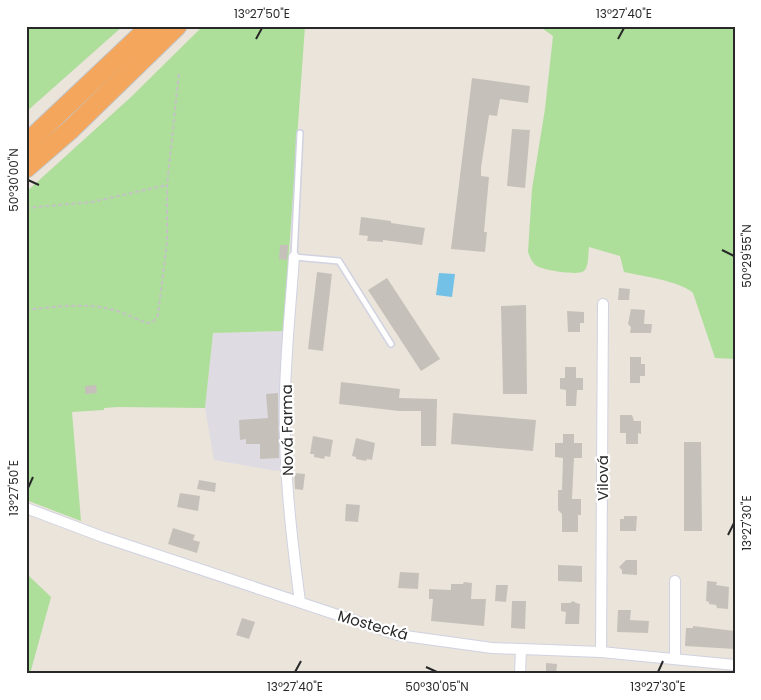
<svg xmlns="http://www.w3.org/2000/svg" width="761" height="700" viewBox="0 0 761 700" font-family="Poppins,sans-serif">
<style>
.industrial{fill:#dedbe3}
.green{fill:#adde9a}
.water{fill:#73c1e6}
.building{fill:#c5c1ba}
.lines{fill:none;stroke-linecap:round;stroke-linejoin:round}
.lane-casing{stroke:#d0d2e1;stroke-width:8}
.street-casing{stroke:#d0d2e1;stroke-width:12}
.highway-casing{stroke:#c3c3c3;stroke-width:21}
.path{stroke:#c3c3c3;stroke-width:2;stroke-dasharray:4 2.5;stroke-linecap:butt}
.lane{stroke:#fff;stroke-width:5}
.street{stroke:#fff;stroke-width:10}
.highway{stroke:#f4a75c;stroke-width:19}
.ticks{fill:none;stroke:#282828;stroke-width:2}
.labels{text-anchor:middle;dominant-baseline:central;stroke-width:4.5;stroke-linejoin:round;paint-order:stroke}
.street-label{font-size:15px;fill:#282828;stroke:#fff}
.neatline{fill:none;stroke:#282828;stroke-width:2}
.ticks-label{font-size:12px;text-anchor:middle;fill:#282828}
</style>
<rect width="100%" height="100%" fill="#eae4db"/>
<!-- industrial -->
<path class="industrial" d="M 285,331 L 283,470 L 277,471 L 214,460 L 205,408 L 213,333 Z"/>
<!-- green -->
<g class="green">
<path d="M 26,26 L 123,26 L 26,112 Z"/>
<path d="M 203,26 L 305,26 L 287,280 L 285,331 L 213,333 L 205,408 L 118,407 L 104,408 L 104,410 L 72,412 L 81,521 L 26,500 L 26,192 L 131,97 Z"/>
<path d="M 539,26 L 735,26 L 735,359 L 715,358 L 693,293 C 680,281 642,276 624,272 L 620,256 L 589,247 C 588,254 589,266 584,271 C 578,276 543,270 537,266 C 532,263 530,257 528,252 L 532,189 L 545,109 L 553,36 Z"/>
<path d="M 26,534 L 28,535 L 28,575 L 51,597 L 30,674 L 26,674 Z"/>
</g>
<!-- water -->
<path class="water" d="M 439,273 L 455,274 L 452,297 L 436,295 Z"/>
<!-- building -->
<g class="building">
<path d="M 472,78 L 530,86 L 528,103 L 500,99 L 497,116 L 489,115 L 481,168 L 481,176 L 489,177 L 484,232 L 487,232 L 485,252 L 451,249 Z"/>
<path d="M 512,129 L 530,130 L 525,188 L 507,186 Z"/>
<path d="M 361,217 L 391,221 L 391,223 L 425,228 L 422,245 L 383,240 L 383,242 L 367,241 L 368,236 L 359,235 Z"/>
<path d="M 280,245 L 288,245 L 287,260 L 279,259 Z"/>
<path d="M 317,272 L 332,274 L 323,351 L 308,349 Z"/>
<path d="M 387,278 L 440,359 L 421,371 L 368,290 Z"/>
<path d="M 619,288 L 630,289 L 629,300 L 618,300 Z"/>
<path d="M 526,305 L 527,394 L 503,394 L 501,306 Z"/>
<path d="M 631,309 L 645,310 L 644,324 L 652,324 L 651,333 L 630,333 L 631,327 L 628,324 Z"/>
<path d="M 567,311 L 584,312 L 584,323 L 580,323 L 580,332 L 568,332 Z"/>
<path d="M 630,357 L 641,357 L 641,364 L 645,364 L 645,376 L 640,376 L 640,383 L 630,383 Z"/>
<path d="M 565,367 L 576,367 L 576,378 L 583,378 L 583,390 L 577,390 L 576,406 L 566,406 L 566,390 L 560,389 L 560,378 L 565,378 Z"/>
<path d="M 341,382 L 400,389 L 399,398 L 437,399 L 436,446 L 421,446 L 421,411 L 399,411 L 339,404 Z"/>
<path d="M 96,385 L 97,393 L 85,394 L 85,386 Z"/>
<path d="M 278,393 L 279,458 L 260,459 L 260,444 L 246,444 L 246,439 L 240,440 L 239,420 L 268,418 L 266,394 Z"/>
<path d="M 453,413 L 536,420 L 533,451 L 451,444 Z"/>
<path d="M 620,415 L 632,415 L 634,421 L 641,421 L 641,434 L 638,433 L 638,444 L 626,444 L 626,433 L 620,433 Z"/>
<path d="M 563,434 L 574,434 L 574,443 L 582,443 L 582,458 L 574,458 L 572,499 L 581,499 L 581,515 L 578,515 L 578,532 L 562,532 L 562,514 L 558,510 L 558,490 L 562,490 L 563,458 L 555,457 L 555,443 L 563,443 Z"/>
<path d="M 313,436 L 333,440 L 330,457 L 325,456 L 324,459 L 314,457 L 314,454 L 310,454 Z"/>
<path d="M 356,438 L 375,443 L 372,460 L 367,459 L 366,461 L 356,459 L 356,457 L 352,456 Z"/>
<path d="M 684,442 L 701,442 L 702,531 L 684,531 Z"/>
<path d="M 294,473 L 305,474 L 303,490 L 295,489 Z"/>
<path d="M 199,480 L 216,483 L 215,492 L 197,489 Z"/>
<path d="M 180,493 L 200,496 L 198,511 L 177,507 Z"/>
<path d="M 346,504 L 360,505 L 358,522 L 345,521 Z"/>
<path d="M 624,516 L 637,516 L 636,531 L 620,531 L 620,519 L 624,519 Z"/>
<path d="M 173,528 L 195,535 L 193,540 L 200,542 L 197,553 L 168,544 Z"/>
<path d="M 626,560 L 637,560 L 637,575 L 622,574 L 622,570 L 619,567 Z"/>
<path d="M 558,565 L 582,566 L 582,582 L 558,581 Z"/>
<path d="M 400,572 L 419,573 L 418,589 L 398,588 Z"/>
<path d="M 707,581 L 717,582 L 716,585 L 729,587 L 728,609 L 717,608 L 716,605 L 709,604 L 709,602 L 706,601 Z"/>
<path d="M 464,582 L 472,583 L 471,599 L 486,599 L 484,626 L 431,621 L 433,599 L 429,599 L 429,589 L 451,590 L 451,584 L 463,584 Z"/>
<path d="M 496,585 L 508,585 L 506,602 L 495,601 Z"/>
<path d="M 512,601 L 526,601 L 525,629 L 511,628 Z"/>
<path d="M 573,601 L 576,603 L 580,604 L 579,624 L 565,624 L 566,612 L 561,611 L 561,603 L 570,603 Z"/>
<path d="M 618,610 L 631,610 L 630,620 L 649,621 L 648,633 L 617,632 Z"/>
<path d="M 242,618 L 255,622 L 249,639 L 236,635 Z"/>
<path d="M 693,626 L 735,631 L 735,649 L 685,646 L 686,628 L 693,628 Z"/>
<path d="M 546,663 L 557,664 L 556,674 L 546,674 Z"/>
</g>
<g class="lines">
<defs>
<path id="lane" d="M 300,133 L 294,257 L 339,261 L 391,344"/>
<g id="street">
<path d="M 294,257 C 291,302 286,348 285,394 C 283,464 291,533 300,602"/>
<path d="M 26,508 L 103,537 L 398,635 L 492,648 L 601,652 L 735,665"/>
<path d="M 601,652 L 603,304"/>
<path d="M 675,659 L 675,581"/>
<path d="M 520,674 L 521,649"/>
</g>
<g id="highway">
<path d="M 26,144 L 151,26"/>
<path d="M 26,168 L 71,129 L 177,26"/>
</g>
</defs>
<!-- lane casing -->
<use href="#lane" class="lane-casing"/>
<!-- street casing -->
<use href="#street" class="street-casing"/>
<!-- highway casing -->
<use href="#highway" class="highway-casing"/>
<!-- path -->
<g class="path">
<path d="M 26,208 L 92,202 L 167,185"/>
<path d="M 26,310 C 54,307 86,302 114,310 C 125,313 136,319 147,323 L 153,322 L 158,315 L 167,242 L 167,185 L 179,72"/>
</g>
<!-- lane -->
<use href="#lane" class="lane"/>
<!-- street -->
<use href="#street" class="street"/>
<!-- highway -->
<use href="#highway" class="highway"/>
</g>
<!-- ticks -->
<path class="ticks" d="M 256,39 L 262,28M 618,39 L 624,28M 28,180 L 39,185M 722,250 L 734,256M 28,488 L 33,477M 728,535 L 734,523M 426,667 L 437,672M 295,672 L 301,661M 658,672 L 663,661"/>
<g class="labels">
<!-- street labels -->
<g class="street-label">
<text transform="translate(287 430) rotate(-91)">Nová Farma</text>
<text transform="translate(602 478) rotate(-90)">Vilová</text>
<text transform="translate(373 625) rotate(16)">Mostecká</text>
</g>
</g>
<!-- border -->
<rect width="761" height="700" fill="none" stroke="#ffffff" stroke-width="55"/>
<rect x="28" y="28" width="706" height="644" class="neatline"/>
<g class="ticks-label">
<text x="262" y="18">13°27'50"E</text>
<text x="624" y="18">13°27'40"E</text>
<text transform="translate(14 180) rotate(-90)" y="4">50°30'00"N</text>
<text transform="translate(747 256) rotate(-90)" y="4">50°29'55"N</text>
<text transform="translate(14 488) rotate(-90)" y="4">13°27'50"E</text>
<text transform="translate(747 523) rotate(-90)" y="4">13°27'30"E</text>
<text x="295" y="691">13°27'40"E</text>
<text x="437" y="691">50°30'05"N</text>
<text x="658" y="691">13°27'30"E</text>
</g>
</svg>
